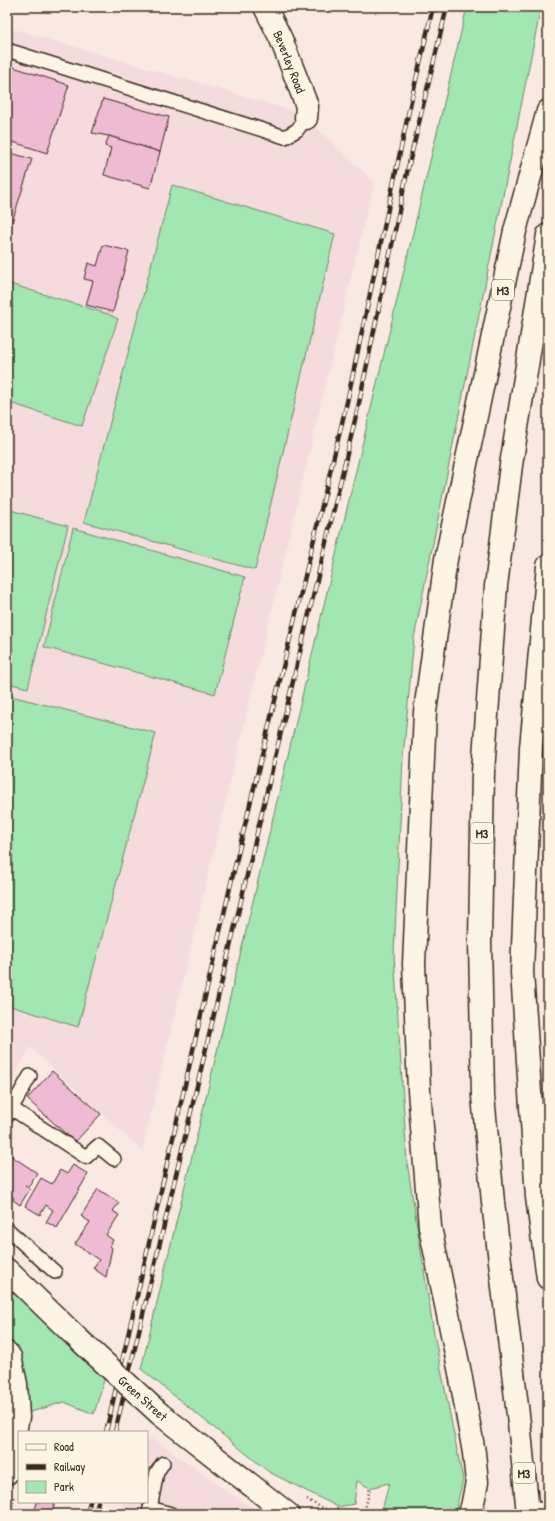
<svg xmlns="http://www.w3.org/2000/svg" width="555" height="1521" viewBox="0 0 555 1521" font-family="'Patrick Hand',sans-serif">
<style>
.built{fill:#f6dbde}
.green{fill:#a2e6b1;stroke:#6e8868}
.building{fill:#efbad4;stroke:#3b2a1e}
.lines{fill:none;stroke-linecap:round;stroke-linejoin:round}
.lane-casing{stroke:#3b2a1e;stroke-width:16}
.street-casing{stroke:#3b2a1e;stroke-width:25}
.secondary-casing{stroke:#3b2a1e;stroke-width:25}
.highway-casing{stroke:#3b2a1e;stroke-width:25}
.path{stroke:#3b2a1e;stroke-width:2.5;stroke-dasharray:1 3;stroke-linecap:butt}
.lane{stroke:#fcf5e5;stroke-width:13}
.street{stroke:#fcf5e5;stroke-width:22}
.secondary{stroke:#fcf5e5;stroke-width:22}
.highway{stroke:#fcf5e5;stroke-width:22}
.rail-casing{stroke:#3b2a1e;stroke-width:4.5}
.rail{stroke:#fcf5e5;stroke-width:3;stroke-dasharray:9;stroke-linecap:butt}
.secondary-bridge-casing{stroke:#3b2a1e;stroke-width:25;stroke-linecap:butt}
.secondary-bridge{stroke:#fcf5e5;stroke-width:22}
.labels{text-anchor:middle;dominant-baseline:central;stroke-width:3.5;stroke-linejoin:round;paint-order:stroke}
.shield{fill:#fcf5e5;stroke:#75675a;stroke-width:1}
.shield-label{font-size:12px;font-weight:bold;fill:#3b2a1e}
.street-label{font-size:13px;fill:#3b2a1e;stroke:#fcf5e5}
</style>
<rect width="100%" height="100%" fill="#f9e9e2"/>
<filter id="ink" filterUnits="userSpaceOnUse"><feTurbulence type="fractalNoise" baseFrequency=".025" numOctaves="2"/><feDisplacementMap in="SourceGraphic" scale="8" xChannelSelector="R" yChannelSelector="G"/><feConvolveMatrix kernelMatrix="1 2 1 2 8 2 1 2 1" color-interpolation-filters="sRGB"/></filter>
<g filter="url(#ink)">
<!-- built -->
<g class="built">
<path d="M 7,27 L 294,111 L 306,118 L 374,182 L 142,1151 L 30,1047 L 7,1091 Z"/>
<path d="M 151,1437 L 260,1514 L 119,1514 L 123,1502 L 147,1502 L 147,1441 Z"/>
</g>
<!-- green -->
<g class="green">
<path d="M 467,7 L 541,7 L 414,638 L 403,758 L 394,954 L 407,1162 L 434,1334 L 463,1480 L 456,1508 L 449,1514 L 381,1514 L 389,1483 L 370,1488 L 357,1481 L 354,1504 L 338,1507 L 269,1472 L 141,1369 Z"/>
<path d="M 172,185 L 335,234 L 255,570 L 84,522 Z"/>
<path d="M 7,283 L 108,314 L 118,319 L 82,426 L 7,402 Z"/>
<path d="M 7,509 L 68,526 L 28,688 L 7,683 Z"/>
<path d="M 73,528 L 245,577 L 215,694 L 44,647 Z"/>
<path d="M 7,695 L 156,733 L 78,1027 L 7,1005 Z"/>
<path d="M 7,1270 L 99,1358 L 104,1380 L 94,1414 L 64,1402 L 31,1412 L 17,1408 L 7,1353 Z"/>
</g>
<!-- building -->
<g class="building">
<path d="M 7,65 L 69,85 L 47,153 L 7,140 Z"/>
<path d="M 103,99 L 169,117 L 160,152 L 109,136 L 92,133 Z"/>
<path d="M 109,136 L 160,152 L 150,188 L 104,175 L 111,148 L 105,146 Z"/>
<path d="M 7,152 L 32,159 L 7,238 Z"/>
<path d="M 103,245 L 129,251 L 113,312 L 86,305 L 93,281 L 84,279 L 88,263 L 97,266 Z"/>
<path d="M 52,1071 L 101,1114 L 75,1142 L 27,1099 Z"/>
<path d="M 7,1153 L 37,1173 L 28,1187 L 25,1185 L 30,1189 L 20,1205 L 13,1200 L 14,1198 L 7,1193 Z"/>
<path d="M 73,1165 L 88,1174 L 57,1228 L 46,1222 L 53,1210 L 46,1205 L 40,1215 L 25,1206 L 41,1178 L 52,1184 L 60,1170 L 67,1174 Z"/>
<path d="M 98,1189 L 119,1203 L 113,1211 L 119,1215 L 106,1235 L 113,1240 L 110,1246 L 112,1248 L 106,1277 L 93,1268 L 99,1260 L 75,1244 L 90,1222 L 81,1216 Z"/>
<path d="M 37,1502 L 55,1502 L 52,1514 L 34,1514 Z"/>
</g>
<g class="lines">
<defs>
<g id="lane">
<path d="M 7,50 L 285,137 L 297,130 L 306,118"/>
<path d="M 11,1108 L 86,1157 L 98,1146 L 114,1159"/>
<path d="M 7,1116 L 30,1076"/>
<path d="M 7,1229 L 55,1272"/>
<path d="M 150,1508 L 171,1514"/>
<path d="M 149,1514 L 157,1472 L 163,1463"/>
</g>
<g id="street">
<path id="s1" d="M 265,7 L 281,39 L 307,106 L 306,118"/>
<path d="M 7,1353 L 10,1357 L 16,1384 L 18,1417 L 7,1473"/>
</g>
<g id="secondary">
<path d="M 7,1270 L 74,1335"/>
<path d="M 160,1414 L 288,1514"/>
</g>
<g id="highway">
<path d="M 548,566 L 531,748 L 522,972 L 537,1197 L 548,1278"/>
<path d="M 468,1514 L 472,1507 L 477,1482 L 474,1453 L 460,1373 L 430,1227 L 419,1090 L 414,964 L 425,712 L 446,559 L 515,231 L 548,111"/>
<path d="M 528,1514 L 520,1432 L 493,1202 L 483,1096 L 480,940 L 483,772 L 496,586 L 511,465 L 548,235"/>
<path d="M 537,1514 L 548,1513"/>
</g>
</defs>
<!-- lane casing -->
<use href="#lane" class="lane-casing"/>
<!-- street casing -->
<use href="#street" class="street-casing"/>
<!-- secondary casing -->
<use href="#secondary" class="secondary-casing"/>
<!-- highway casing -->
<use href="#highway" class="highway-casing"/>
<!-- path -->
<g class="path">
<path d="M 307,1500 L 335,1514"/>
<path d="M 11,1514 L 14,1495"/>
<path d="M 364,1514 L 370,1488"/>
</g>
<!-- lane -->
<use href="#lane" class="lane"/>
<!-- street -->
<use href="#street" class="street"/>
<!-- secondary -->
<use href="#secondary" class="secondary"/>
<!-- highway -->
<use href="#highway" class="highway"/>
<defs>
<g id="rail">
<path d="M 106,1432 L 231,883 L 347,402 L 409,110 L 433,7"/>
<path d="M 115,1432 L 359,403 L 408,168 L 447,7"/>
<path d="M 87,1514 L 90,1502"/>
<path d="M 95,1514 L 98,1502"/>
</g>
</defs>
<!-- rail casing -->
<use href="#rail" class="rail-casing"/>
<!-- rail -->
<use href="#rail" class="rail"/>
<defs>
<path id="secondary-bridge" d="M 74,1335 L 160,1414"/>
</defs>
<!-- secondary-bridge casing -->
<use href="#secondary-bridge" class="secondary-bridge-casing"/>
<!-- secondary-bridge -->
<use href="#secondary-bridge" class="secondary-bridge"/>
</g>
</g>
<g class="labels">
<!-- shield labels -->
<g class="shield">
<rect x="492" y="280" width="22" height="20" rx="3"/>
<rect x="471" y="823" width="22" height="20" rx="3"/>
<rect x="513" y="1463" width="22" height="20" rx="3"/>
</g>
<g class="shield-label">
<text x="503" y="290">M3</text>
<text x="482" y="833">M3</text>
<text x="524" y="1473">M3</text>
</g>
<!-- street labels -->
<g class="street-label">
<text stroke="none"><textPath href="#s1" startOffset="60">Beverley Road</textPath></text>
<text transform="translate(143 1398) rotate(42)">Green Street</text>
</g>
</g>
<!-- margin -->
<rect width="555" height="1521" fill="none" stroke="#fcf5e5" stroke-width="24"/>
<rect x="12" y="12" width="531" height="1497" fill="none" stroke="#3b2a1e" stroke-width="1.5" filter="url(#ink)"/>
<!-- legend -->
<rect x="18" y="1431" width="130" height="72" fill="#fcf5e5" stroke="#afa495"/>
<rect x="26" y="1444" width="20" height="6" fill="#fcf5e5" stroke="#afa495"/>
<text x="54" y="1451" font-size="12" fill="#3b2a1e">Road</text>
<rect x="26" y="1464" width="20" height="6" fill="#3b2a1e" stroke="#afa495"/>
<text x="54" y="1471" font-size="12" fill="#3b2a1e">Railway</text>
<rect x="26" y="1481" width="20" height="12" fill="#a2e6b1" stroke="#afa495"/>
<text x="54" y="1491" font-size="12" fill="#3b2a1e">Park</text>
</svg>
